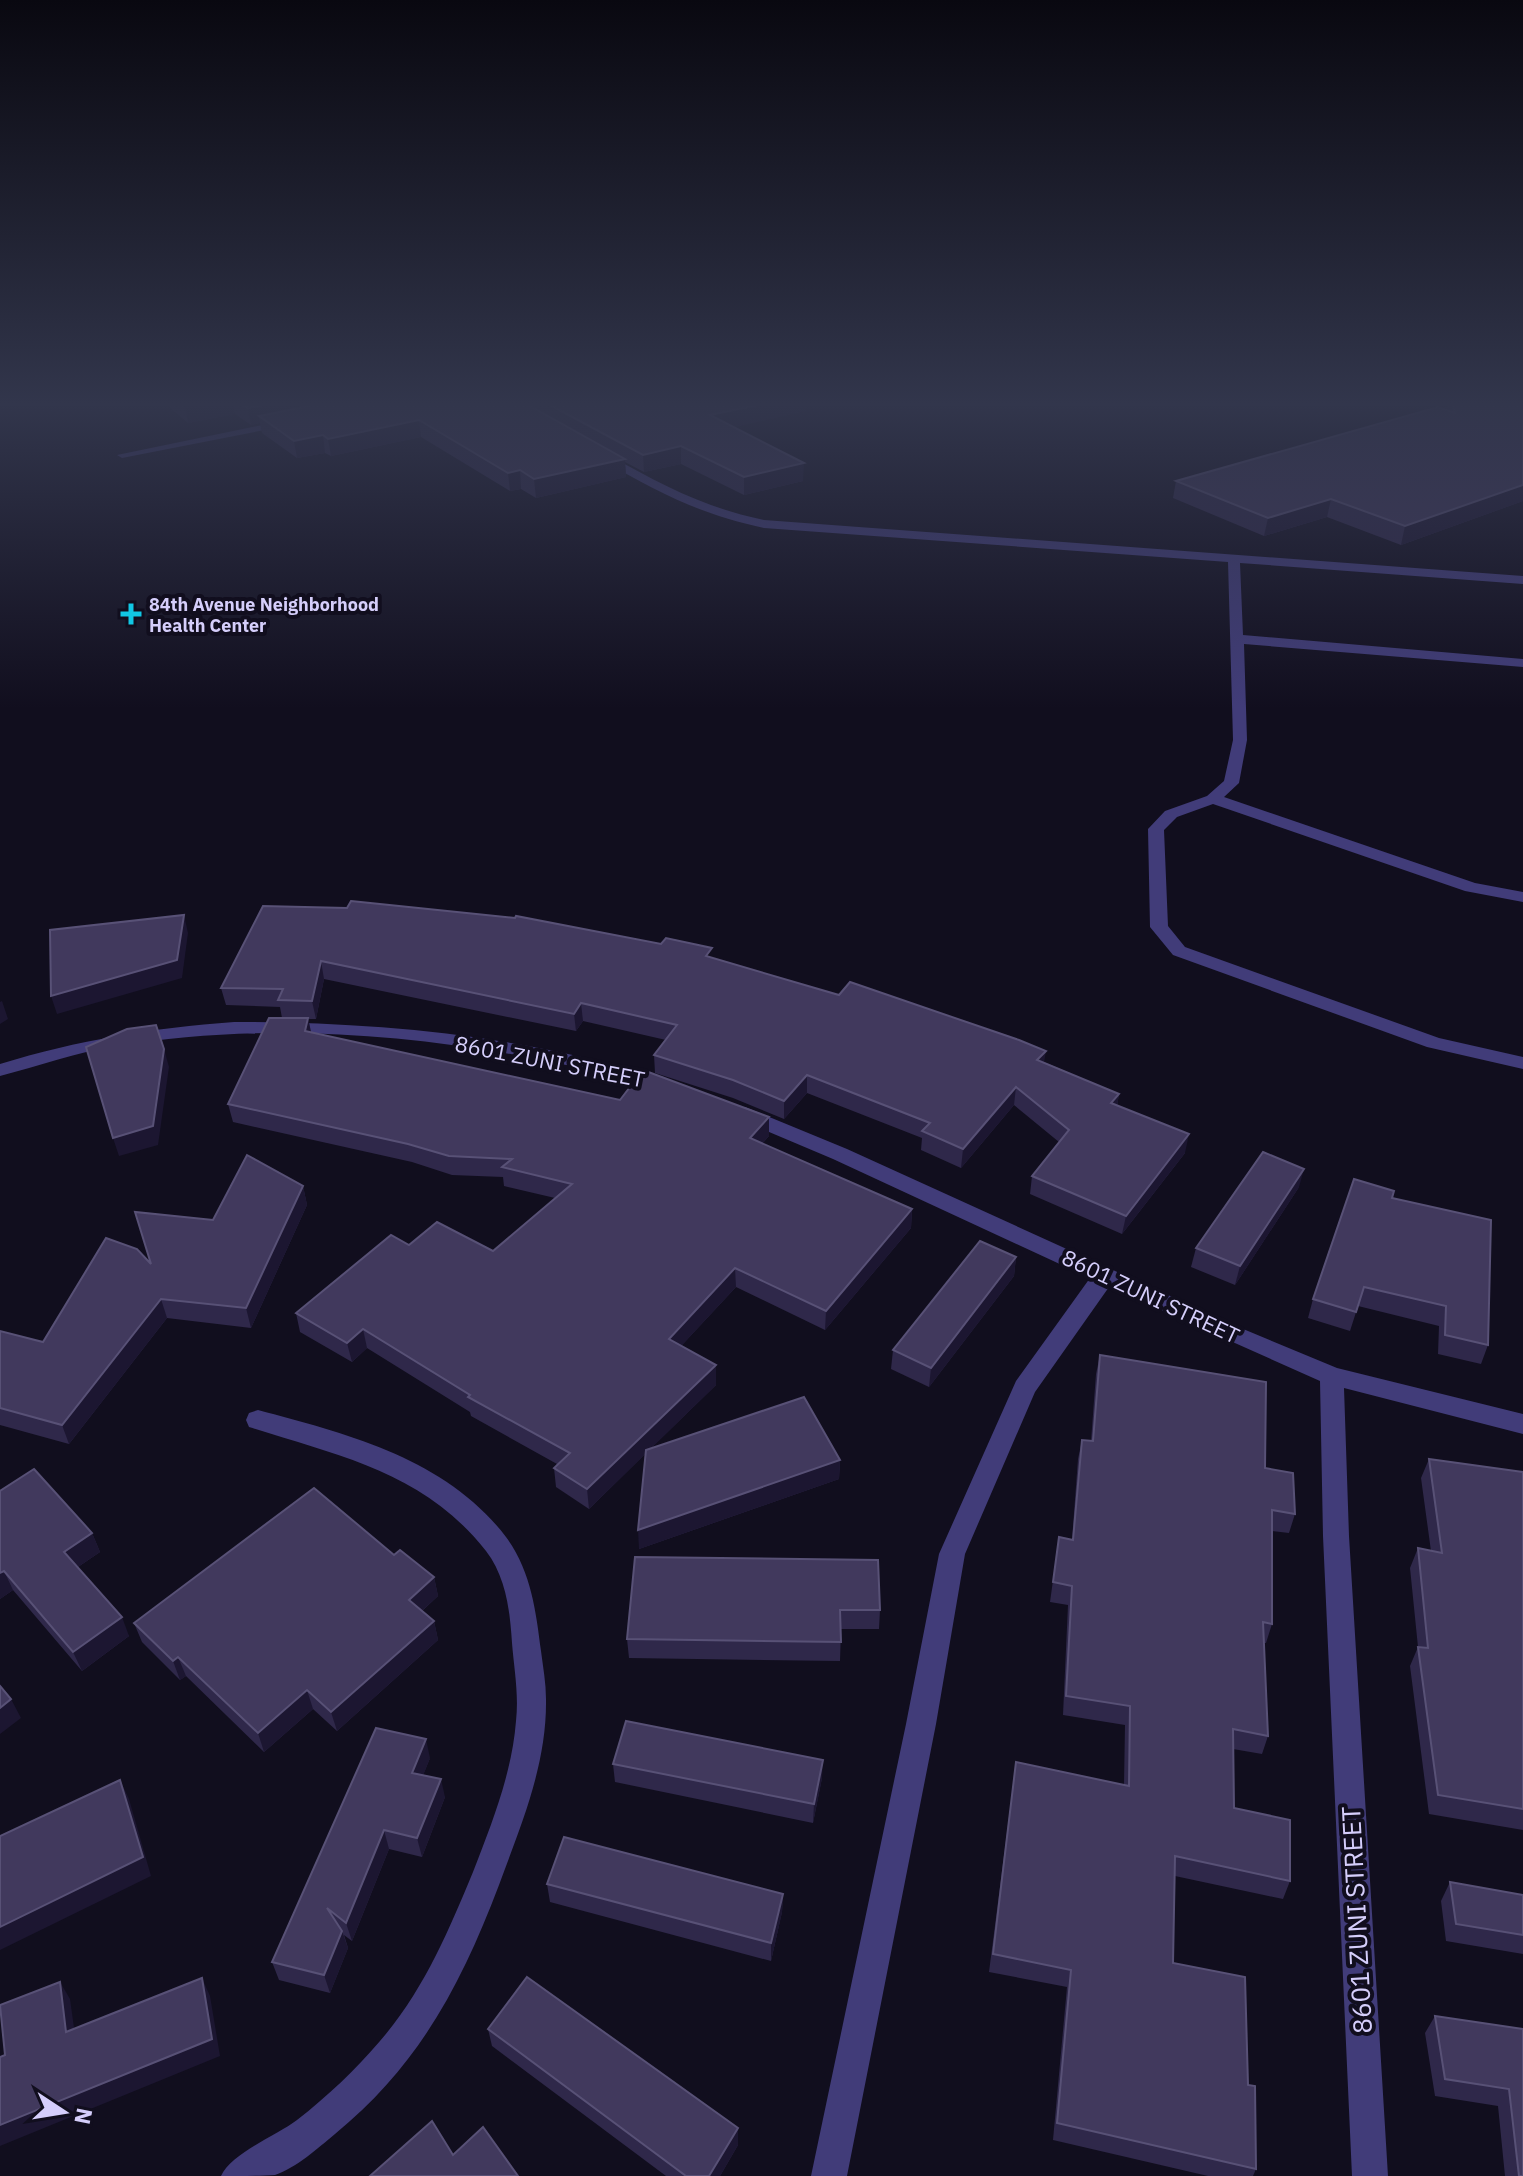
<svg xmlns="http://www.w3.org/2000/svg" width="1523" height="2176" viewBox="0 0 1523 2176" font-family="'IBM Plex Sans',sans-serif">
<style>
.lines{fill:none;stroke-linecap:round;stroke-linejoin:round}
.minor{fill:#413c79;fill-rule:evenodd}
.wall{fill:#2f284a}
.shaded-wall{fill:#1c1631}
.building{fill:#41395d;stroke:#585176;stroke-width:2}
.poi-dot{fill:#11c7e4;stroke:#110e1e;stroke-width:3}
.labels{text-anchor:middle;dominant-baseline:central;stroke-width:8;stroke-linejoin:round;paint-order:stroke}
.far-poi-label{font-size:18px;font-weight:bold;fill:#d5cefb;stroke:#110e1e;text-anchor:start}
.street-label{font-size:22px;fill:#d5cefb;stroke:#110e1e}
.near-street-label{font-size:26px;fill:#d5cefb;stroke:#110e1e}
</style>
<rect width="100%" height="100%" fill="#110e1e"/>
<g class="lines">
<!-- minor -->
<g class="minor">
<path d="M 286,420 L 290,421 L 290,425 L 122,458 L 117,455 Z"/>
<path d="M 600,455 L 608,455 C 663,485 702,507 764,520 L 1523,576 L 1523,584 L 1240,563 L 1243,635 L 1523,659 L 1523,667 L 1244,644 L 1247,740 L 1239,783 L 1224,797 L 1475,883 L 1523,892 L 1523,902 L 1465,891 L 1213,804 L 1177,817 L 1164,830 L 1168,926 L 1185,947 L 1439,1038 L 1523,1057 L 1523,1069 L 1427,1047 L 1173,955 L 1150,927 L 1148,829 L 1165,811 L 1207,796 L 1224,781 L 1233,740 L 1228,562 L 764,528 C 696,513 660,493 600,459 Z"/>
<path d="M 234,1022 C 380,1022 530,1036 669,1081 L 672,1085 L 662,1091 C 639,1085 616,1077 592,1071 C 440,1035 272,1020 117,1046 C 77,1052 39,1066 0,1076 L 0,1064 C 78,1040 153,1028 234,1022 Z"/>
<path d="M 745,1107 L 847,1149 L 1236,1326 L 1337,1368 L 1523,1414 L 1523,1434 L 1344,1388 L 1349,1536 L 1388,2176 L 1352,2176 L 1323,1536 L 1320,1381 L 1109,1287 L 1035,1392 L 965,1554 L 936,1724 L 847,2176 L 811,2176 L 906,1724 L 939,1554 L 1016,1381 L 1090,1278 L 833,1159 L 738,1119 L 735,1114 Z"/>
<path d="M 258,1410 C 348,1434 447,1459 506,1537 C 531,1571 536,1611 541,1651 C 543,1667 546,1683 546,1699 C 547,1765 521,1825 499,1885 C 461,1985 419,2065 335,2134 C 318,2148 296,2168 275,2175 C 261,2176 237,2176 221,2176 C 231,2153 276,2136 297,2120 C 328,2096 355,2070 380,2041 C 424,1990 448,1932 473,1872 C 492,1823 512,1773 516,1721 C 519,1694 514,1669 512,1643 C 510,1611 506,1577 486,1551 C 424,1472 339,1456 249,1427 L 246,1420 L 249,1413 Z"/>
</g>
</g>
<!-- wall -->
<g class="wall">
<path d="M 167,405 L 805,405 L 805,411 L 733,427 L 803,481 L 744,495 L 681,464 L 644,472 L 625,462 L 626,477 L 536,498 L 521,489 L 510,491 L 421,437 L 331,456 L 325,453 L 297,458 L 262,433 L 260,423 L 251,425 L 235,414 L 188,423 Z"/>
<path d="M 1445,405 L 1523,405 L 1523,501 L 1401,545 L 1327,517 L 1264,536 L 1173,498 L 1176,481 L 1446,410 Z"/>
<path d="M 263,906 L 712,958 L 1044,1062 L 1119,1094 L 1117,1106 L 1185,1153 L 1122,1234 L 1030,1194 L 1032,1176 L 1059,1142 L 1014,1105 L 961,1168 L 921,1150 L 922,1138 L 807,1093 L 784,1119 L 733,1098 L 655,1073 L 654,1055 L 666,1040 L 583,1021 L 576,1031 L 324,979 L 316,1019 L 308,1019 L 311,1032 L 769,1136 L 762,1144 L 912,1209 L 911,1228 L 825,1330 L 736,1287 L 681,1346 L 716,1385 L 651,1448 L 840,1460 L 839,1479 L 639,1549 L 645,1454 L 589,1509 L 556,1487 L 554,1468 L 557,1464 L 471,1416 L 470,1412 L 367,1348 L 352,1362 L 300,1332 L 296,1313 L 409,1245 L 493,1251 L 555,1198 L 504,1186 L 503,1177 L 452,1175 L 412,1162 L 233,1122 L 228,1104 L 282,1018 L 280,1007 L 226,1005 L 221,988 Z"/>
<path d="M 303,1186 L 307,1205 L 251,1328 L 167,1318 L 69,1444 L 0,1425 L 0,1331 L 43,1342 L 213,1220 Z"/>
<path d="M 1299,1187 L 1235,1285 L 1191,1267 L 1196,1248 Z"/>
<path d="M 1392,1198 L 1488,1345 L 1481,1364 L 1438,1354 L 1439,1326 L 1358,1306 L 1350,1331 L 1308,1318 L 1313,1299 Z"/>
<path d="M 1016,1257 L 1014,1276 L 929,1387 L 891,1369 L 893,1350 Z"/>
<path d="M 1100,1355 L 1265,1468 L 1295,1514 L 1289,1533 L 1272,1531 L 1272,1624 L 1266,1643 L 1264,1643 L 1268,1736 L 1262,1754 L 1233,1749 L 1234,1808 L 1290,1881 L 1283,1899 L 1175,1876 L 1173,1963 L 1248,2085 L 1256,2169 L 1253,2176 L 1208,2176 L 1053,2140 L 1067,1987 L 989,1972 L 1016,1762 L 1124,1785 L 1125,1725 L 1063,1715 L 1068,1605 L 1050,1602 L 1059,1537 L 1072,1540 L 1078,1459 L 1082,1440 L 1091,1441 L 1096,1374 Z"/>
<path d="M 1429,1459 L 1523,1472 L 1523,1830 L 1429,1814 L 1410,1666 L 1418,1647 L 1410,1568 L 1418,1548 L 1431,1551 L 1421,1478 Z"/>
<path d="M 0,1491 L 92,1533 L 100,1552 L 78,1567 L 129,1636 L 82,1671 L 13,1590 L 0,1599 Z"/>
<path d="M 394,1555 L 434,1577 L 438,1596 L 422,1611 L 434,1621 L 438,1640 L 337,1731 L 313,1709 L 264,1752 L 186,1676 L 180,1680 L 142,1642 L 134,1623 Z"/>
<path d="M 878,1560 L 880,1610 L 879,1629 L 841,1629 L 840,1661 L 629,1658 L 627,1639 Z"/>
<path d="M 430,1758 L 423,1775 L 445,1797 L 422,1857 L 389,1849 L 352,1941 L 344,1935 L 348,1948 L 330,1993 L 279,1980 L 272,1962 Z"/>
<path d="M 613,1764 L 822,1778 L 813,1823 L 615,1782 Z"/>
<path d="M 1450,1882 L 1523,1895 L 1523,1954 L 1446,1941 L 1441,1901 Z"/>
<path d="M 547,1884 L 783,1894 L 782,1912 L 771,1961 L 550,1902 Z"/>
<path d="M 1435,2016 L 1523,2029 L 1523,2176 L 1505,2176 L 1498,2106 L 1435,2096 L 1425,2033 Z"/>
<path d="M 488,2029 L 738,2145 L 720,2176 L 666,2176 L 492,2046 Z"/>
</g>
<!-- shaded-wall -->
<g class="shaded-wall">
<path d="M 189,405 L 233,405 L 235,414 L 188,423 L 185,406 Z"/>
<path d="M 264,405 L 352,405 L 259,416 L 260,423 L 251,425 L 248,408 Z"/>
<path d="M 758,405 L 805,405 L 805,411 L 710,433 L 710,415 Z"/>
<path d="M 419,420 L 421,437 L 331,456 L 328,439 Z"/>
<path d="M 323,435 L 325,453 L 297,458 L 294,441 Z"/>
<path d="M 681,446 L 681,464 L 644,472 L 643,455 Z"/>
<path d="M 625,459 L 626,477 L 536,498 L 534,479 Z"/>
<path d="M 804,463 L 803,481 L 744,495 L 744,477 Z"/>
<path d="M 520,470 L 521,489 L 510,491 L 508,473 Z"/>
<path d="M 1523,485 L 1523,501 L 1401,545 L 1405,526 Z"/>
<path d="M 1331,499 L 1327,517 L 1264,536 L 1268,518 Z"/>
<path d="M 184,915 L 188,933 L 182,978 L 57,1014 L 51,996 Z"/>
<path d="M 321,961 L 324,979 L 316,1019 L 312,1001 Z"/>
<path d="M 2,1001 L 8,1019 L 0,1024 L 0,1002 Z"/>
<path d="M 581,1003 L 583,1021 L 576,1031 L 574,1014 Z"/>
<path d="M 308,1018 L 312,1037 L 305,1031 Z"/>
<path d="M 164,1049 L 169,1067 L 158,1145 L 119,1156 L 113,1138 Z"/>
<path d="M 1046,1051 L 1043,1069 L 1037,1060 Z"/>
<path d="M 807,1075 L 807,1093 L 784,1119 L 784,1101 Z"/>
<path d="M 1016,1087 L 1014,1105 L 961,1168 L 963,1149 Z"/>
<path d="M 1119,1094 L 1116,1112 L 1111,1103 Z"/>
<path d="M 769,1117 L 769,1136 L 750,1157 L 750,1138 Z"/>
<path d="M 1189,1134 L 1185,1153 L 1122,1234 L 1126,1216 Z"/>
<path d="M 1304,1169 L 1299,1187 L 1235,1285 L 1240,1266 Z"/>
<path d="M 303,1186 L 307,1205 L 251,1328 L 246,1308 Z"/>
<path d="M 912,1209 L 911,1228 L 825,1330 L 826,1311 Z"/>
<path d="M 1016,1257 L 1014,1276 L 929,1387 L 931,1368 Z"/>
<path d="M 735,1268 L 736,1287 L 670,1358 L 669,1339 Z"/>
<path d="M 161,1299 L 167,1318 L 69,1444 L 62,1425 Z"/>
<path d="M 363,1329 L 367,1348 L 352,1362 L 347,1343 Z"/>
<path d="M 716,1365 L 716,1385 L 589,1509 L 587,1489 Z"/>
<path d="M 840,1460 L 839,1479 L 639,1549 L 638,1530 Z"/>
<path d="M 92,1533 L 100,1552 L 72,1571 L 64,1552 Z"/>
<path d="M 4,1571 L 13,1590 L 0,1599 L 0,1573 Z"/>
<path d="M 434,1577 L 438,1596 L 413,1619 L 409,1600 Z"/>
<path d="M 122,1617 L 129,1636 L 82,1671 L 73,1652 Z"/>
<path d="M 434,1621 L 438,1640 L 337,1731 L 331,1712 Z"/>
<path d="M 178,1657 L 186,1676 L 180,1680 L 173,1661 Z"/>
<path d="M 307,1690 L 313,1709 L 264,1752 L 258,1733 Z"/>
<path d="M 11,1699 L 21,1718 L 0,1734 L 0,1708 Z"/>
<path d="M 426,1739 L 430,1758 L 417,1791 L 412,1773 Z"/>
<path d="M 823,1760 L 822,1778 L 813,1823 L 814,1804 Z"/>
<path d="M 441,1779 L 445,1797 L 422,1857 L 417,1838 Z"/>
<path d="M 120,1780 L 129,1799 L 151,1876 L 0,1950 L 0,1927 Z"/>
<path d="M 384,1830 L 389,1849 L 352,1941 L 346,1923 Z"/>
<path d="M 783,1894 L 782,1912 L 771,1961 L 771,1943 Z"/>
<path d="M 342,1931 L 348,1948 L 330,1993 L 324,1975 Z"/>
<path d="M 202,1978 L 210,1996 L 220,2056 L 0,2146 L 0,2125 Z"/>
<path d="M 60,1982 L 70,1999 L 77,2049 L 66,2032 Z"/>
<path d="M 738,2128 L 738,2145 L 720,2176 L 709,2176 Z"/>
</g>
<!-- building -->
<g class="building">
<path d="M 243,405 L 264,405 L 248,408 Z"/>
<path d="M 314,405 L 528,405 L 625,459 L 534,479 L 520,470 L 508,473 L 419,420 L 328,439 L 323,435 L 294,441 L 259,416 Z"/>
<path d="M 550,405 L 758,405 L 710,415 L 804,463 L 744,477 L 681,446 L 643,455 Z"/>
<path d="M 1453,405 L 1523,405 L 1523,485 L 1405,526 L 1331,499 L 1268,518 L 1176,481 L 1438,407 L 1455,413 Z"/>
<path d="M 351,901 L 515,918 L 516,916 L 661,944 L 666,938 L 712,948 L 706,956 L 839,995 L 850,982 L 1019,1040 L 1046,1051 L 1037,1060 L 1119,1094 L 1111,1103 L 1189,1134 L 1126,1216 L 1032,1176 L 1069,1130 L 1016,1087 L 963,1149 L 922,1131 L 930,1123 L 807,1075 L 784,1101 L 733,1080 L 654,1055 L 677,1025 L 581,1003 L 574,1014 L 321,961 L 312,1001 L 278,1000 L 283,989 L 221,988 L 263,906 L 347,908 Z"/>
<path d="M 184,915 L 177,960 L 51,996 L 50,930 Z"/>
<path d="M 269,1018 L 308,1018 L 305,1031 L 620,1100 L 643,1070 L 769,1117 L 750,1138 L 912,1209 L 826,1311 L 735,1268 L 669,1339 L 716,1365 L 587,1489 L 554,1468 L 570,1453 L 468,1397 L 470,1395 L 363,1329 L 347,1343 L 296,1313 L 391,1235 L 409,1245 L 437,1222 L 493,1251 L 572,1184 L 502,1167 L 512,1159 L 449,1156 L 408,1144 L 228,1104 Z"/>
<path d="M 156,1025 L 164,1049 L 153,1126 L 113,1138 L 86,1047 L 127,1029 Z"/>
<path d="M 1263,1152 L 1304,1169 L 1240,1266 L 1196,1248 Z"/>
<path d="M 247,1155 L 303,1186 L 246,1308 L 161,1299 L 62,1425 L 0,1408 L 0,1331 L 43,1342 L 106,1238 L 137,1249 L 151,1264 L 135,1212 L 213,1220 Z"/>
<path d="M 1354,1179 L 1394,1191 L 1392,1198 L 1491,1220 L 1488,1345 L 1445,1335 L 1446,1306 L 1364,1287 L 1356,1312 L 1313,1299 Z"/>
<path d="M 980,1241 L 1016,1257 L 931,1368 L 893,1350 Z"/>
<path d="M 1100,1355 L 1266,1382 L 1265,1468 L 1293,1473 L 1295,1514 L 1272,1510 L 1272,1624 L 1263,1622 L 1268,1736 L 1233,1729 L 1234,1808 L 1290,1820 L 1290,1881 L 1175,1856 L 1173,1963 L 1245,1977 L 1248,2085 L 1255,2086 L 1256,2169 L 1057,2123 L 1071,1970 L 993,1954 L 1016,1762 L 1129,1786 L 1130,1706 L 1066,1696 L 1072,1586 L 1053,1582 L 1059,1537 L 1073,1540 L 1082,1440 L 1093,1441 Z"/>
<path d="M 804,1397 L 840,1460 L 638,1530 L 646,1450 Z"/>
<path d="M 1429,1459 L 1523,1472 L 1523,1809 L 1438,1795 L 1418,1647 L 1428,1648 L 1418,1548 L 1442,1553 Z"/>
<path d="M 34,1469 L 92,1533 L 64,1552 L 122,1617 L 73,1652 L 4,1571 L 0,1573 L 0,1491 Z"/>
<path d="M 314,1488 L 394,1555 L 400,1550 L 434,1577 L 409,1600 L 434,1621 L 331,1712 L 307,1690 L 258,1733 L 178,1657 L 173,1661 L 134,1623 Z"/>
<path d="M 635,1557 L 878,1560 L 880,1610 L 840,1610 L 841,1642 L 627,1639 Z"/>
<path d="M 0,1686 L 11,1699 L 0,1708 Z"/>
<path d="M 626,1721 L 823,1760 L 814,1804 L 613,1764 Z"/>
<path d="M 376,1728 L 426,1739 L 412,1773 L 441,1779 L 417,1838 L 384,1830 L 346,1923 L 327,1908 L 342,1931 L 324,1975 L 272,1962 Z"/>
<path d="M 120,1780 L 143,1857 L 0,1927 L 0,1836 Z"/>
<path d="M 564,1837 L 783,1894 L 771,1943 L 547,1884 Z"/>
<path d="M 1450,1882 L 1523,1895 L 1523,1935 L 1456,1924 Z"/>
<path d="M 527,1977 L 738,2128 L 709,2176 L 686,2176 L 488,2029 Z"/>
<path d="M 202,1978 L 212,2039 L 0,2125 L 0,2057 L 5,2055 L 0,2005 L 60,1982 L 66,2032 Z"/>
<path d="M 1435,2016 L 1523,2029 L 1523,2176 L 1519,2176 L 1509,2089 L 1445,2079 Z"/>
<path d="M 432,2121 L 453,2155 L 483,2127 L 518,2176 L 370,2176 Z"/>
</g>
<!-- sky -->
<linearGradient id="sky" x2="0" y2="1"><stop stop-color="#090810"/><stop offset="0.57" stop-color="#32364c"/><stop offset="1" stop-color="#32364c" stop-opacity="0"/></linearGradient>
<rect width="1523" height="709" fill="url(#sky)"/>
<!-- markers -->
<path class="poi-dot" d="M127 602h8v8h8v8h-8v8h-8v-8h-8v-8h8z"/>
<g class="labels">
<!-- far-poi labels -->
<g class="far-poi-label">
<text x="149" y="604">84th Avenue Neighborhood<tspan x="149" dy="21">Health Center</tspan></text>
</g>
<!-- street labels -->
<g class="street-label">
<text transform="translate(550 1061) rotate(11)">8601 ZUNI STREET</text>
<text transform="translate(1151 1296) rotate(25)">8601 ZUNI STREET</text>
</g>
<!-- near-street labels -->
<g class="near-street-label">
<text transform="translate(1356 1920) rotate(-93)">8601 ZUNI STREET</text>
</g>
</g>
<!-- north arrow -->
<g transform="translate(64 2112) rotate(102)" stroke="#110e1e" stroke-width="6" paint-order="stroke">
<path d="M0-6L14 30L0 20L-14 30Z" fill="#d5cefb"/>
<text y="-12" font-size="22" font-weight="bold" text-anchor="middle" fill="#d5cefb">N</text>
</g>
</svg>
